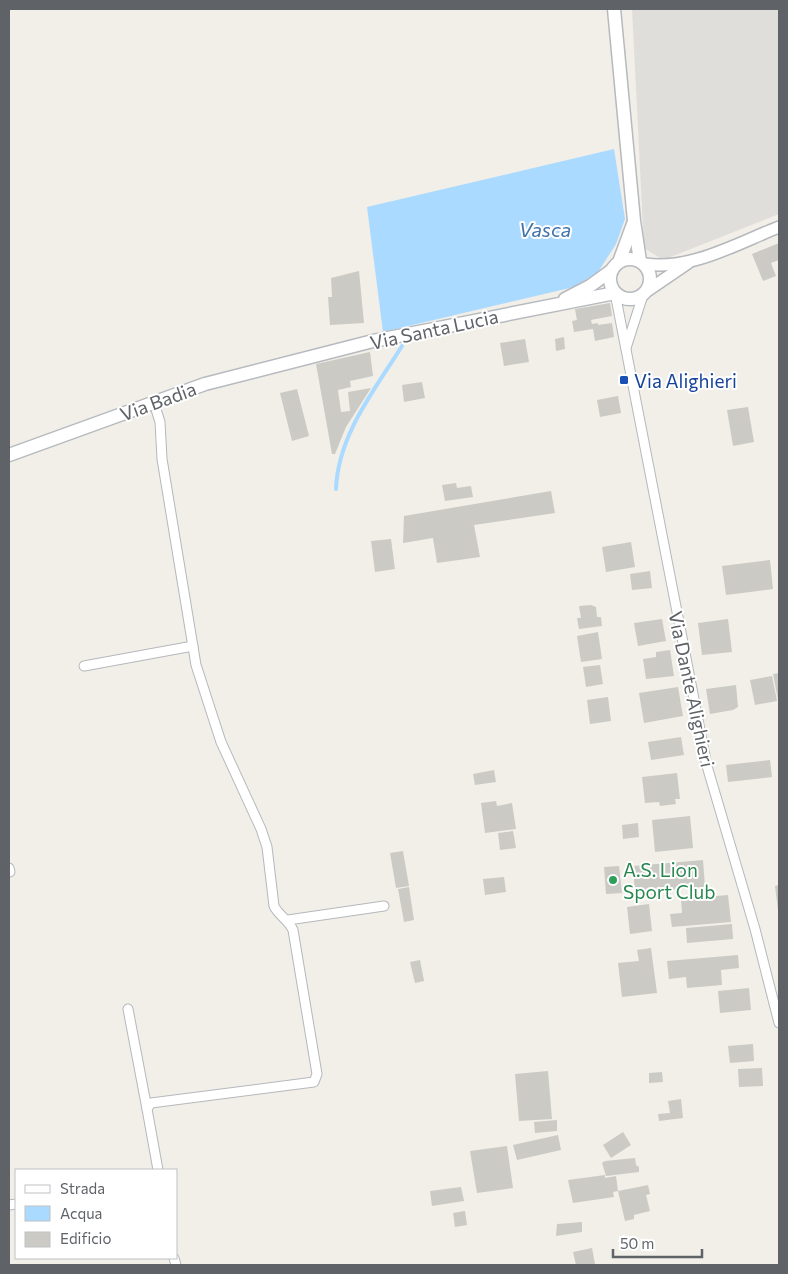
<svg xmlns="http://www.w3.org/2000/svg" width="788" height="1274" viewBox="0 0 788 1274" font-family="Commissioner,sans-serif">
<style>
.industrial{fill:#e0deda}
.water{fill:#aadaff}
.lines{fill:none;stroke-linecap:round;stroke-linejoin:round}
.stream{stroke:#aadaff;stroke-width:4}
.building{fill:#cccac5}
.minor-casing{stroke:#b5b8bc;stroke-width:11}
.tertiary-casing{stroke:#b5b8bc;stroke-width:14}
.secondary-casing{stroke:#b6babf;stroke-width:15}
.minor{stroke:#fff;stroke-width:9}
.tertiary{stroke:#fff;stroke-width:11}
.secondary{stroke:#fff;stroke-width:12}
.transit-dot{fill:#1a4fb4;stroke:#fff;stroke-width:2}
.leisure-dot{fill:#2e9e5b;stroke:#fff;stroke-width:2}
.labels{text-anchor:middle;dominant-baseline:central;stroke-width:4;stroke-linejoin:round;paint-order:stroke}
.street-label{font-size:19px;fill:#5f6368;stroke:#fff}
.transit-label{font-size:19px;fill:#164399;stroke:#fff;text-anchor:start}
.leisure-label{font-size:19px;fill:#27864d;stroke:#fff;text-anchor:start}
.water-label{font-size:20px;font-style:italic;fill:#4174aa;stroke:#fff}
</style>
<rect width="100%" height="100%" fill="#f1efe8"/>
<!-- industrial -->
<path class="industrial" d="M 632,9 L 779,9 L 779,214 L 663,260 L 644,248 Z"/>
<!-- water -->
<path class="water" d="M 614,149 L 625,219 L 616,244 L 598,272 L 574,287 L 383,332 L 367,207 Z"/>
<g class="lines">
<!-- stream -->
<path class="stream" d="M 336,489 C 338,435 374,391 402,346"/>
</g>
<!-- building -->
<g class="building">
<path d="M 779,243 L 779,260 L 771,263 L 776,276 L 763,281 L 752,254 Z"/>
<path d="M 359,271 L 364,323 L 330,325 L 328,297 L 332,297 L 331,278 Z"/>
<path d="M 610,303 L 612,316 L 591,320 L 592,324 L 598,323 L 598,325 L 612,323 L 614,337 L 595,341 L 593,329 L 574,332 L 572,321 L 577,320 L 575,309 Z"/>
<path d="M 564,337 L 565,349 L 556,351 L 555,339 Z"/>
<path d="M 525,339 L 529,362 L 504,366 L 500,343 Z"/>
<path d="M 370,352 L 373,376 L 350,381 L 351,387 L 338,390 L 341,412 L 350,411 L 348,392 L 371,388 L 346,427 L 335,454 L 332,454 L 316,364 Z"/>
<path d="M 422,382 L 425,398 L 404,402 L 402,385 Z"/>
<path d="M 297,389 L 309,436 L 292,441 L 280,393 Z"/>
<path d="M 618,396 L 621,413 L 600,417 L 597,400 Z"/>
<path d="M 748,407 L 754,442 L 733,446 L 727,410 Z"/>
<path d="M 456,483 L 457,488 L 471,486 L 473,497 L 445,501 L 442,485 Z"/>
<path d="M 551,491 L 555,513 L 474,525 L 480,557 L 437,563 L 433,538 L 403,543 L 404,516 Z"/>
<path d="M 391,539 L 395,569 L 375,572 L 371,541 Z"/>
<path d="M 631,542 L 635,567 L 606,572 L 602,547 Z"/>
<path d="M 770,560 L 773,589 L 726,595 L 722,566 Z"/>
<path d="M 650,571 L 652,588 L 632,590 L 630,574 Z"/>
<path d="M 591,605 L 596,607 L 597,617 L 601,617 L 602,626 L 579,629 L 577,618 L 581,618 L 579,606 Z"/>
<path d="M 662,619 L 666,641 L 638,646 L 634,623 Z"/>
<path d="M 728,619 L 732,652 L 702,655 L 698,623 Z"/>
<path d="M 598,632 L 602,659 L 581,662 L 577,636 Z"/>
<path d="M 670,650 L 674,676 L 646,679 L 643,659 L 656,657 L 656,652 Z"/>
<path d="M 600,665 L 603,684 L 586,687 L 583,667 Z"/>
<path d="M 779,673 L 779,700 L 778,700 L 773,674 Z"/>
<path d="M 772,676 L 777,701 L 755,705 L 750,680 Z"/>
<path d="M 736,685 L 738,707 L 733,710 L 710,714 L 706,689 Z"/>
<path d="M 678,687 L 683,716 L 644,723 L 639,693 Z"/>
<path d="M 608,697 L 611,721 L 590,724 L 587,700 Z"/>
<path d="M 681,737 L 684,755 L 651,760 L 648,742 Z"/>
<path d="M 770,760 L 772,777 L 728,782 L 726,765 Z"/>
<path d="M 494,770 L 496,782 L 475,785 L 473,774 Z"/>
<path d="M 677,773 L 680,799 L 675,799 L 676,804 L 660,806 L 659,802 L 645,803 L 642,777 Z"/>
<path d="M 496,801 L 497,806 L 512,803 L 516,829 L 485,833 L 481,803 Z"/>
<path d="M 690,816 L 693,848 L 655,852 L 652,820 Z"/>
<path d="M 638,823 L 639,837 L 623,839 L 622,825 Z"/>
<path d="M 513,831 L 516,848 L 500,850 L 498,833 Z"/>
<path d="M 403,851 L 409,886 L 396,888 L 390,853 Z"/>
<path d="M 703,860 L 705,887 L 635,893 L 633,866 Z"/>
<path d="M 619,866 L 622,893 L 606,894 L 604,867 Z"/>
<path d="M 504,877 L 506,892 L 485,895 L 483,879 Z"/>
<path d="M 779,885 L 779,910 L 778,910 L 775,886 Z"/>
<path d="M 409,887 L 414,920 L 404,922 L 398,889 Z"/>
<path d="M 728,895 L 731,922 L 672,927 L 670,914 L 682,913 L 681,899 Z"/>
<path d="M 649,904 L 652,931 L 630,934 L 627,907 Z"/>
<path d="M 732,924 L 733,939 L 687,943 L 686,928 Z"/>
<path d="M 651,948 L 657,993 L 622,997 L 618,963 L 639,961 L 637,950 Z"/>
<path d="M 738,955 L 739,968 L 721,970 L 722,985 L 687,988 L 686,977 L 669,979 L 667,961 Z"/>
<path d="M 420,960 L 424,981 L 415,983 L 410,962 Z"/>
<path d="M 749,988 L 751,1010 L 720,1013 L 718,991 Z"/>
<path d="M 753,1044 L 754,1061 L 730,1063 L 728,1046 Z"/>
<path d="M 762,1068 L 763,1086 L 739,1087 L 738,1069 Z"/>
<path d="M 548,1071 L 552,1119 L 519,1121 L 515,1074 Z"/>
<path d="M 662,1072 L 663,1082 L 649,1083 L 649,1073 Z"/>
<path d="M 681,1099 L 683,1118 L 659,1121 L 658,1114 L 670,1113 L 668,1101 Z"/>
<path d="M 557,1120 L 557,1131 L 535,1133 L 534,1122 Z"/>
<path d="M 623,1132 L 631,1145 L 611,1158 L 603,1145 Z"/>
<path d="M 558,1135 L 561,1150 L 517,1160 L 513,1145 Z"/>
<path d="M 507,1146 L 513,1188 L 477,1193 L 470,1151 Z"/>
<path d="M 635,1158 L 636,1165 L 639,1167 L 639,1172 L 606,1176 L 602,1163 L 605,1161 Z"/>
<path d="M 605,1175 L 605,1178 L 616,1176 L 618,1191 L 648,1185 L 650,1194 L 646,1195 L 650,1211 L 634,1215 L 634,1219 L 625,1221 L 618,1191 L 613,1192 L 614,1197 L 573,1203 L 568,1180 Z"/>
<path d="M 461,1187 L 464,1201 L 432,1206 L 430,1191 Z"/>
<path d="M 465,1211 L 467,1225 L 455,1227 L 453,1213 Z"/>
<path d="M 582,1222 L 582,1232 L 556,1236 L 557,1224 Z"/>
<path d="M 592,1248 L 595,1264 L 576,1265 L 573,1252 Z"/>
</g>
<g class="lines">
<defs>
<g id="minor">
<path d="M 615,293 L 707,766 L 755,929 L 779,1023"/>
<path d="M 626,348 L 643,295"/>
<path d="M 154,403 L 160,422 L 162,459 L 196,665 L 221,742 L 261,829 L 267,847 L 274,906 C 279,916 288,919 293,930 L 317,1074 L 314,1082 L 151,1103 L 147,1109 L 158,1170"/>
<path d="M 84,666 L 193,646"/>
<path d="M 9,868 L 10,872"/>
<path d="M 288,920 L 384,906"/>
<path d="M 128,1009 L 147,1109"/>
<path d="M 9,1205 L 16,1204"/>
<path d="M 174,1258 L 176,1265"/>
</g>
<g id="tertiary">
<path d="M 645,264 C 690,271 738,243 779,227"/>
<path d="M 647,291 L 688,263"/>
</g>
<g id="secondary">
<path d="M 614,9 L 634,221 L 640,261"/>
<circle cx="630" cy="279" r="20"/>
<path d="M 619,262 L 633,224"/>
<path d="M 565,299 L 590,286 L 612,270"/>
<path d="M 9,455 L 205,384 L 373,341 L 615,293"/>
</g>
</defs>
<!-- minor casing -->
<use href="#minor" class="minor-casing"/>
<!-- tertiary casing -->
<use href="#tertiary" class="tertiary-casing"/>
<!-- secondary casing -->
<use href="#secondary" class="secondary-casing"/>
<!-- minor -->
<use href="#minor" class="minor"/>
<!-- tertiary -->
<use href="#tertiary" class="tertiary"/>
<!-- secondary -->
<use href="#secondary" class="secondary"/>
</g>
<!-- markers -->
<rect class="transit-dot" x="619" y="375" width="10" height="10" rx="2.5"/>
<circle class="leisure-dot" cx="613" cy="880" r="5"/>
<g class="labels">
<!-- street labels -->
<g class="street-label">
<text transform="translate(434 329) rotate(-12)">Via Santa Lucia</text>
<text transform="translate(158 401) rotate(-20)">Via Badia</text>
<text transform="translate(692 689) rotate(78)">Via Dante Alighieri</text>
</g>
<!-- transit labels -->
<g class="transit-label">
<text x="634" y="380">Via Alighieri</text>
</g>
<!-- leisure labels -->
<g class="leisure-label">
<text x="623" y="869">A.S. Lion<tspan x="623" dy="22">Sport Club</tspan></text>
</g>
<!-- water labels -->
<g class="water-label">
<text x="545" y="229">Vasca</text>
</g>
</g>
<!-- border -->
<rect width="788" height="1274" fill="none" stroke="#5f6368" stroke-width="20"/>
<!-- legend -->
<rect x="15" y="1169" width="162" height="90" fill="#ffffff" stroke="#bfc1c3"/>
<rect x="25" y="1185" width="25" height="8" fill="#ffffff" stroke="#bfc1c3"/>
<text x="60" y="1194" font-size="15" fill="#5f6368">Strada</text>
<rect x="25" y="1206" width="25" height="15" fill="#aadaff" stroke="#bfc1c3"/>
<text x="60" y="1219" font-size="15" fill="#5f6368">Acqua</text>
<rect x="25" y="1232" width="25" height="15" fill="#cccac5" stroke="#bfc1c3"/>
<text x="60" y="1244" font-size="15" fill="#5f6368">Edificio</text>
<!-- scale -->
<path d="M613 1249v8h89v-8" fill="none" stroke="#5f6368" stroke-width="2.5"/>
<text x="620" y="1249" font-size="15" fill="#5f6368" stroke="#ffffff" stroke-width="4" paint-order="stroke">50 m</text>
</svg>
